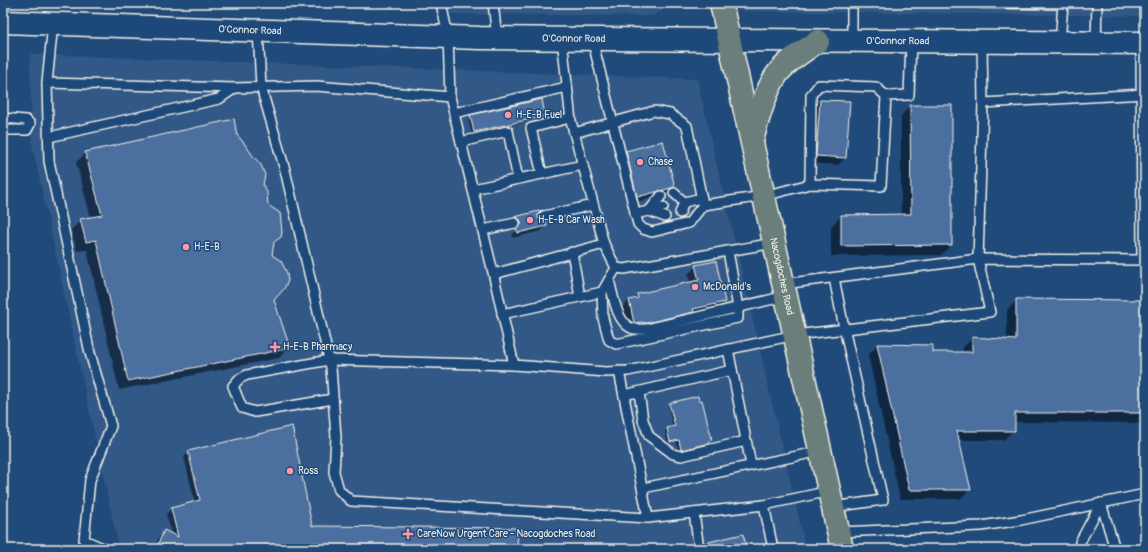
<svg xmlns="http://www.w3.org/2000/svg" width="1148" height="552" viewBox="0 0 1148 552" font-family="Pangolin,sans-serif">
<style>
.built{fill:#305887}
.shadow{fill:#0007}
.building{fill:#4c709f;stroke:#f4f1e8}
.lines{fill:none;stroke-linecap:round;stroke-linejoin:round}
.service-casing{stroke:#f4f1e8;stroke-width:12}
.secondary-casing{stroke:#f4f1e8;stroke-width:25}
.primary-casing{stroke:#f4f1e8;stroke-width:25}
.service{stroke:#1f4a7a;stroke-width:9}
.secondary{stroke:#1f4a7a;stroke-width:22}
.primary{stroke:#6b7f7c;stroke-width:22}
.poi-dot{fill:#ff9aa2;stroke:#1f4a7a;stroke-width:1.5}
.labels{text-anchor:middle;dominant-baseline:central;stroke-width:3;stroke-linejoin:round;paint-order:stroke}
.street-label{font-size:10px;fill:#f4f1e8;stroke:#1f4a7a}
.poi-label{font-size:10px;fill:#f4f1e8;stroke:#1f4a7a;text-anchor:start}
</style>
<rect width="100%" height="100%" fill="#1f4a7a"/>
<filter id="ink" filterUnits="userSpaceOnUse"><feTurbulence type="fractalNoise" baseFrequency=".025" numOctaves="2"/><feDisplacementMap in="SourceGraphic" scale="8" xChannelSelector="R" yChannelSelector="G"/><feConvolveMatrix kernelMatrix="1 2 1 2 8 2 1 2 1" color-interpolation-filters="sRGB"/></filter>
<g filter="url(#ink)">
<!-- built -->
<g class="built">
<path d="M 434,3 L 673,3 L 671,6 L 652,16 L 436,14 Z"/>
<path d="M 740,3 L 1145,3 L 1145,16 L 742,11 Z"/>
<path d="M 30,54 L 697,79 L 806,549 L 119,549 L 32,144 Z"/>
</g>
<!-- shadow -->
<g class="shadow">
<path d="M 923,3 L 970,3 L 969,4 L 923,5 Z"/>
<path d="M 820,101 L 845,158 L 838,165 L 809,163 L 813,108 Z"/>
<path d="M 910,106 L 951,245 L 941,255 L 831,256 L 831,226 L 841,216 L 901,215 L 901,116 Z"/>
<path d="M 544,115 L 542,118 L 472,134 L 468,119 L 470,116 Z"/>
<path d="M 236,135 L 262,185 L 267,206 L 280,237 L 273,244 L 271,255 L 273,300 L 289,348 L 279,358 L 119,390 L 87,250 L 77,251 L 71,230 L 81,220 L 91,218 L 76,162 L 86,153 Z"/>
<path d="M 626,152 L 674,187 L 666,194 L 630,204 L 619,159 Z"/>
<path d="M 540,212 L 537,214 L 537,218 L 546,226 L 541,231 L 513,238 L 512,235 L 516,231 L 516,227 L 510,222 L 514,218 Z"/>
<path d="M 696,266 L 724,302 L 717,309 L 627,330 L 622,308 L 629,300 L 633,300 L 638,295 L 690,283 L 688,274 Z"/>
<path d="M 1017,300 L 1145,301 L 1145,423 L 1014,422 L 1014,430 L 1004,440 L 958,440 L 970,489 L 960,499 L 900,499 L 868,355 L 877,345 L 932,353 L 963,353 L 963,347 L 973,338 L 1007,340 L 1007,310 Z"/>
<path d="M 670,404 L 711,439 L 706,445 L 679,451 L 676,441 L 668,443 L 665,431 L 667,429 L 673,428 L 668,406 Z"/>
<path d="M 189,452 L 311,527 L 516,545 L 653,549 L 311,549 L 311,548 L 305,549 L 154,549 L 159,537 L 164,532 L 172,535 L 166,514 L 171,509 L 195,503 L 184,457 Z"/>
</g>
<!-- building -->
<g class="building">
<path d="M 542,99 L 545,116 L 474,132 L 470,115 Z"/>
<path d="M 820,100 L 850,101 L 846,158 L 816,156 Z"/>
<path d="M 910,105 L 952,105 L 952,245 L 841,246 L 841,215 L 911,214 Z"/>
<path d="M 234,119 L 237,135 L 244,143 L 253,156 L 261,165 L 265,175 L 263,185 L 267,192 L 268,205 L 280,213 L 282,232 L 281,237 L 274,242 L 272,255 L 281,261 L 287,273 L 288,281 L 284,289 L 274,300 L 290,348 L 128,381 L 96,240 L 86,242 L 80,219 L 102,215 L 85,152 Z"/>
<path d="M 663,141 L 675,187 L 637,197 L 626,151 Z"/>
<path d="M 543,210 L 538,214 L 538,218 L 542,222 L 546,222 L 547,226 L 518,233 L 516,229 L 521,225 L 521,221 L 517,217 L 514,217 Z"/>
<path d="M 716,261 L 725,302 L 693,309 L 694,312 L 646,323 L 644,323 L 643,322 L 634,323 L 629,300 L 638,298 L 637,294 L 699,280 L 695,265 Z"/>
<path d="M 1016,299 L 1145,300 L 1145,413 L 1015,413 L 1015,431 L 957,431 L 971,490 L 909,490 L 877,344 L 933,345 L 933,352 L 972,352 L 972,337 L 1016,340 Z"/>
<path d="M 698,396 L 699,401 L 702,400 L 712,440 L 709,441 L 709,443 L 681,450 L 679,440 L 670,442 L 667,428 L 675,426 L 669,403 Z"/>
<path d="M 292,426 L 312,526 L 518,528 L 517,549 L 316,549 L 316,543 L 289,549 L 156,549 L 164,530 L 178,537 L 171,508 L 200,500 L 188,451 Z"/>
<path d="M 743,534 L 747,549 L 705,549 L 704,543 Z"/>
</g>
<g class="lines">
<defs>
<g id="service">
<path d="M 441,3 L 448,36 L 450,97 L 492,268 L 514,365 L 606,372 L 628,371 L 795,335 L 990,312 L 978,259 L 983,103 L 982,42"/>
<path d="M 493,3 L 497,38"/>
<path d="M 852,3 L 852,42"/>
<path d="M 981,3 L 1063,4"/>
<path d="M 53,23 L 47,83 L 235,88 L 316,86 L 450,97"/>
<path d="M 258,30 L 261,87 L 285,170 L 331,368 L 336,437 L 334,472 L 339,490 L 351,501 L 648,518 L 619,371"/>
<path d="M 562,39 L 571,121 L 604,244 L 616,268"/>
<path d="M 592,39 L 638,224 L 643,229 L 652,232 L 689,223 L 703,205"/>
<path d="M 1060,43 L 1063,3"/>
<path d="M 1096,43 L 1097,3"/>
<path d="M 1141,43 L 1142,260"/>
<path d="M 47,83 L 49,161 L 90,353 L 111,426 L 90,480 L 84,540 L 105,549"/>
<path d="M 983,103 L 1145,94"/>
<path d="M 454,113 L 567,87"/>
<path d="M 3,118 L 26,120 L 30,124"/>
<path d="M 3,130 L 27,130 L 30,124"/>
<path d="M 574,133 L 654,111 L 670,114 L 687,126 L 703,205 L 764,196 L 810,184 L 881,186 L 886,96 L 909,95 L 911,42"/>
<path d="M 49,137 L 219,99 L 235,88"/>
<path d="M 461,142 L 508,131 L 518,179"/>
<path d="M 542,174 L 531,128 L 570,118"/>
<path d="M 810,184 L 811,95 L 819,85 L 876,87 L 886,96"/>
<path d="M 473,189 L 583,165"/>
<path d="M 674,193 L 684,202 L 702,198"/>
<path d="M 649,211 L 665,217"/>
<path d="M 649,211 L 663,207"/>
<path d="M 680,213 L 684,202"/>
<path d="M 635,214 L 649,211 L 661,196"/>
<path d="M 544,216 L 593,205"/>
<path d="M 483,230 L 515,223"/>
<path d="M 572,252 L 580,297"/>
<path d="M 616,268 L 602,292 L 603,318 L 609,340 L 616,344 L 738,318 L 738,308 L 728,251"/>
<path d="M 616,268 L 624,269 L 774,243"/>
<path d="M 494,274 L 604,244"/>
<path d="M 609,280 C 613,294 616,321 631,328 C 636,330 643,329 647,329 L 786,296"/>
<path d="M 783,284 L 978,259 L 1145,260"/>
<path d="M 502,314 L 602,292"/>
<path d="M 728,349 L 751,465"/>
<path d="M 639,392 L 643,420 L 649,436 L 673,454 L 681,456 L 746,441"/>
<path d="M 624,395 L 732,370"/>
<path d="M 333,399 L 255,412 L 242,408 L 233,386 L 239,379 L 247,375 L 329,360 L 514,365"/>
<path d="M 643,488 L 821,451"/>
<path d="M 1101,503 L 1115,549"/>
<path d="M 833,507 L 883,500 L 844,328 L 834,278"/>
<path d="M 694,513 L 699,549"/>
<path d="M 648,518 L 764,505"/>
<path d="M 839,532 L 981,526 L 1021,520 L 1145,494"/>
<path d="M 773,549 L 764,505 L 830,491"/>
<path d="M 1080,549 L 1080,542 L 1101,503"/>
</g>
<g id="secondary">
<path id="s1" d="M 3,22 L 480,38 L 1145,43"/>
</g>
<g id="primary">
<path id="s2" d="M 721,3 L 842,549"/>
<path d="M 752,140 C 758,120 763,97 774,79 C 783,63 803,52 818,41"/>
</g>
</defs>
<!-- service casing -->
<use href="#service" class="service-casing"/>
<!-- secondary casing -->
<use href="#secondary" class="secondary-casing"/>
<!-- primary casing -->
<use href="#primary" class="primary-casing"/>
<!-- service -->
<use href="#service" class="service"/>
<!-- secondary -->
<use href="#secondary" class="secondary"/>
<!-- primary -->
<use href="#primary" class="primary"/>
</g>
</g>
<!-- markers -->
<g class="poi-dot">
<circle cx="508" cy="115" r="4"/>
<circle cx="640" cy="162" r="4"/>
<circle cx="530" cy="220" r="4"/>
<circle cx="186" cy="247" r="4"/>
<circle cx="695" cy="287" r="4"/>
<path d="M273 341h4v4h4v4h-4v4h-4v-4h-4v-4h4z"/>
<circle cx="290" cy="471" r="4"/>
<path d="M406 528h4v4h4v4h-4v4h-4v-4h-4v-4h4z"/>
</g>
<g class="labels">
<!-- street labels -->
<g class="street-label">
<text stroke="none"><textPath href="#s1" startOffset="247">O'Connor Road</textPath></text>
<text stroke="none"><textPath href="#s1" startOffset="571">O'Connor Road</textPath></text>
<text stroke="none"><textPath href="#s1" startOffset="895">O'Connor Road</textPath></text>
<text stroke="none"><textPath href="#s2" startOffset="280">Nacogdoches Road</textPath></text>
</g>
<!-- poi labels -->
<g class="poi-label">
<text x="516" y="115">H-E-B Fuel</text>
<text x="648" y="162">Chase</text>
<text x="538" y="220">H-E-B Car Wash</text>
<text x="194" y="247">H-E-B</text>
<text x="703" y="287">McDonald's</text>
<text x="283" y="347">H-E-B Pharmacy</text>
<text x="298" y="471">Ross</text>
<text x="417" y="534">CareNow Urgent Care - Nacogdoches Road</text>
</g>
</g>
<!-- margin -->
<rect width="1148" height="552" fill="none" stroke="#1f4a7a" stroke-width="16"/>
<rect x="8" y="8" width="1132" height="536" fill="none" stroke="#f4f1e8" stroke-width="1.5" filter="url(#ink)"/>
</svg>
